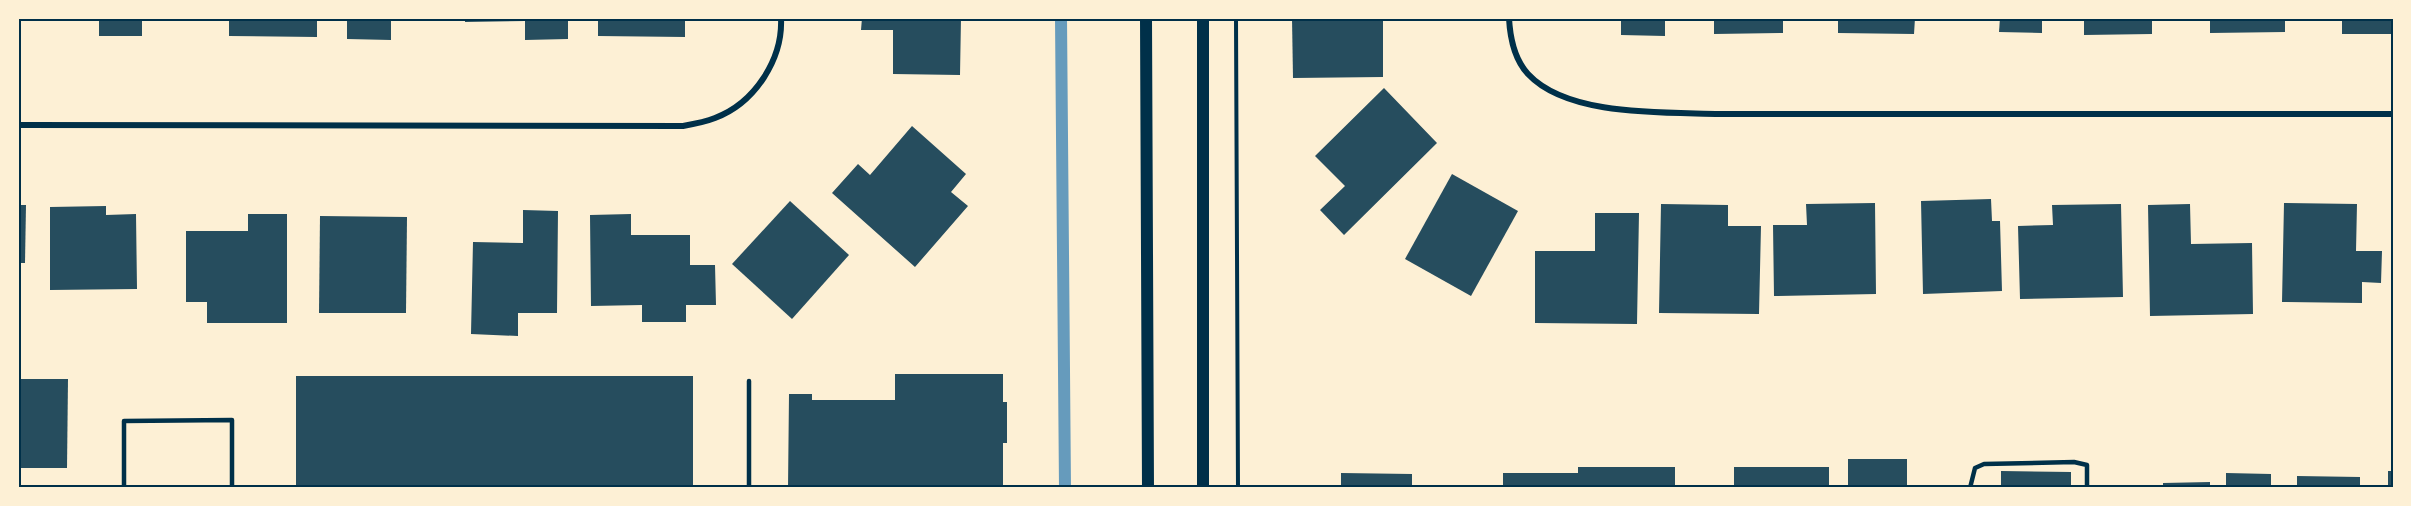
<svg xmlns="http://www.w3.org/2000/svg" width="2411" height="506" viewBox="0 0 2411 506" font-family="Arial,sans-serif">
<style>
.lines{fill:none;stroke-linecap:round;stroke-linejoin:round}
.stream{stroke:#669bbc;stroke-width:12}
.building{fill:#264d5e}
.path{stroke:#003049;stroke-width:4}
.service{stroke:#003049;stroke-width:4.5}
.minor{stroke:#003049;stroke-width:6}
.secondary{stroke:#003049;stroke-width:12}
.neatline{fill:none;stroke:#003049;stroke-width:2}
</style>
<rect width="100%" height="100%" fill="#fdf0d5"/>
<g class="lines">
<!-- stream -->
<path class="stream" d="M 1061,18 L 1065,488"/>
</g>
<!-- building -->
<g class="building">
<rect x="99" y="18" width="43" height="18"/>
<path d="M 229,18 L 317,18 L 317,37 L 229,36 Z"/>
<path d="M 347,18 L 449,18 L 449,21 L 391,20 L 391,40 L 347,39 Z"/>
<path d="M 465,18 L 568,18 L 568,39 L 525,40 L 525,21 L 465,22 Z"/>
<path d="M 598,18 L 685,18 L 685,37 L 598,36 Z"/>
<path d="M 862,18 L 961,18 L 960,75 L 893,74 L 893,30 L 861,30 Z"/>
<path d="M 1292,18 L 1383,18 L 1383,77 L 1293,78 Z"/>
<path d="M 1621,18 L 1665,18 L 1665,36 L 1621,35 Z"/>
<path d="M 1714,18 L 1783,18 L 1783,33 L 1714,34 Z"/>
<path d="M 1838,18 L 1915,18 L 1914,34 L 1838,33 Z"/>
<path d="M 2000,18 L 2042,18 L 2042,33 L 1999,32 Z"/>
<path d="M 2084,18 L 2152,18 L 2152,34 L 2084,35 Z"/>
<path d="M 2210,18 L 2285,18 L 2285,32 L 2210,33 Z"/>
<rect x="2342" y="18" width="51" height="16"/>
<path d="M 1384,88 L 1437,143 L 1344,235 L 1320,210 L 1345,186 L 1315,156 Z"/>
<path d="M 912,126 L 966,174 L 951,192 L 968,206 L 915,267 L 832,193 L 858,164 L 870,175 Z"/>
<path d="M 1452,174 L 1518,211 L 1471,296 L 1405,259 Z"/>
<path d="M 1991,199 L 1992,221 L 2000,221 L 2002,291 L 1923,294 L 1921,201 Z"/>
<path d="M 790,201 L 849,255 L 792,319 L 732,264 Z"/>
<path d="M 1875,203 L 1876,294 L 1774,296 L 1773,225 L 1807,225 L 1806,204 Z"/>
<path d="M 2284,203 L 2357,204 L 2356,251 L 2382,251 L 2381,283 L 2362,282 L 2362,303 L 2282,302 Z"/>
<path d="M 1661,204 L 1728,205 L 1728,226 L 1761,226 L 1759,314 L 1659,313 Z"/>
<path d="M 2121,204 L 2123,297 L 2020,299 L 2018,226 L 2053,225 L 2052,205 Z"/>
<path d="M 2190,204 L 2191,244 L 2252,243 L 2253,314 L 2150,316 L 2148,205 Z"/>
<path d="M 18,205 L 26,205 L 25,263 L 18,263 Z"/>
<path d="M 106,206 L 106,215 L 136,214 L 137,289 L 50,290 L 50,207 Z"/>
<path d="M 523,210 L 558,211 L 557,313 L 518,313 L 518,336 L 471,334 L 473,242 L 523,243 Z"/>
<path d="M 1595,213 L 1639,213 L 1637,324 L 1535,323 L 1535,251 L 1595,251 Z"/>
<path d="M 248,214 L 287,214 L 287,323 L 207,323 L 207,302 L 186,302 L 186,231 L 248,231 Z"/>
<path d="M 631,214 L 631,235 L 690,235 L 690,265 L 715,265 L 716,305 L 686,305 L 686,322 L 642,322 L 642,305 L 591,306 L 590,215 Z"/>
<path d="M 320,216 L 407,217 L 406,313 L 319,313 Z"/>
<path d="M 895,374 L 1003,374 L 1003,402 L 1007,402 L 1007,443 L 1003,443 L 1003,488 L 788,488 L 789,394 L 812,394 L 812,400 L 895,400 Z"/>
<rect x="296" y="376" width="397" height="112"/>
<path d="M 18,379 L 68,379 L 67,468 L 18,468 Z"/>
<rect x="1848" y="459" width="59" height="29"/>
<path d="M 1578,467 L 1675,467 L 1675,488 L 1503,488 L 1503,473 L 1578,473 Z"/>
<rect x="1734" y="467" width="95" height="21"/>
<path d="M 2001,471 L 2071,472 L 2071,488 L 2001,488 Z"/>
<rect x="2388" y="471" width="5" height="17"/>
<path d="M 1341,473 L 1412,474 L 1412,488 L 1341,488 Z"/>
<path d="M 2226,473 L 2271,474 L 2271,488 L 2226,488 Z"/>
<path d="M 2297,476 L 2360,477 L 2360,488 L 2297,488 Z"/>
<path d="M 2210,482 L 2210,488 L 2163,488 L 2163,483 Z"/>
</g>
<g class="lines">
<!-- path -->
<path class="path" d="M 1236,18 L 1238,488"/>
<!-- service -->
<g class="service">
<path d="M 124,488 L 124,421 L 232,420 L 232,488"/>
<path d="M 749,488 L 749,381"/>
<path d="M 1970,488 L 1975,468 L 1984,464 L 2074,462 L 2087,465 L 2087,488"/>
</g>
<!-- minor -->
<g class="minor">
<path d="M 1509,18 C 1510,37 1515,60 1528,74 C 1568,117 1665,112 1720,114 L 2393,114"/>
<path d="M 18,125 L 683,126 C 694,124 705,122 715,118 C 755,103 783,59 781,18"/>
</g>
<!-- secondary -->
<g class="secondary">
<path d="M 1146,18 L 1148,488"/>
<path d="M 1203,18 L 1203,488"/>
</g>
</g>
<!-- border -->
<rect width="2411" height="506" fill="none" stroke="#fdf0d5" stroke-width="39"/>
<rect x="20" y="20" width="2372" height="466" class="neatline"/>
</svg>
